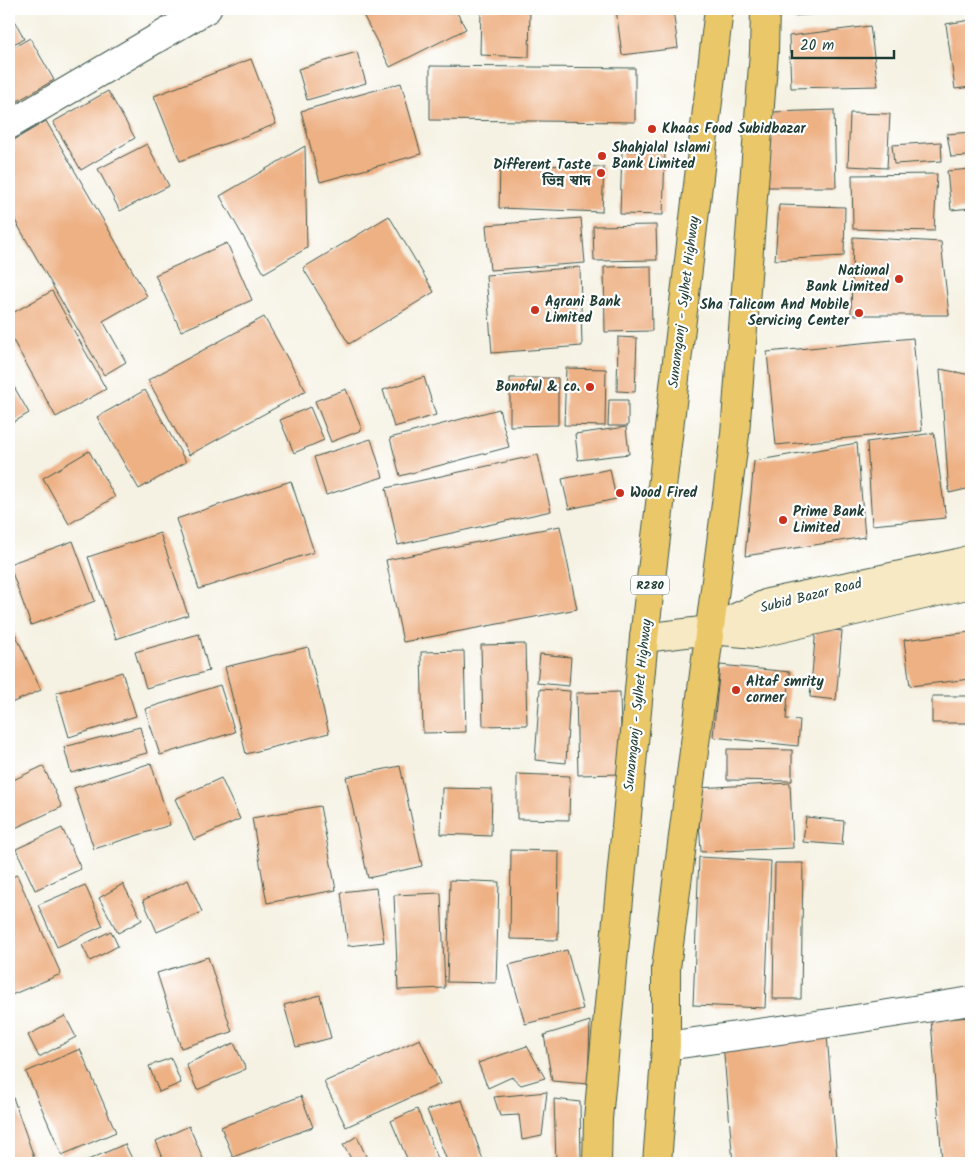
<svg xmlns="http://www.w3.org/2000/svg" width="980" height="1172" viewBox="0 0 980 1172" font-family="Kalam,'Noto Sans Bengali',sans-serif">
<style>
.building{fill:#eeb184}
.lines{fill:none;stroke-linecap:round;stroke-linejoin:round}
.street-casing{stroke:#3f584e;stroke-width:30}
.secondary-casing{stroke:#3f584e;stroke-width:30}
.primary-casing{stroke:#3f584e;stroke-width:30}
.street{stroke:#fff;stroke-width:28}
.secondary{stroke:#f7e9c3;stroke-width:28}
.primary{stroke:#eac769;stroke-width:28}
.poi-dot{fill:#c8321e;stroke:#fff;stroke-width:2}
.labels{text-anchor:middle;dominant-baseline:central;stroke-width:4.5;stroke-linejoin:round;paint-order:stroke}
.shield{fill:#fff;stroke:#627771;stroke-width:1}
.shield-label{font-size:12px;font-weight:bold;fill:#1f3d34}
.poi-label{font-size:14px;font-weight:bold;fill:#1f3d34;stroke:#fff;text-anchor:start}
.street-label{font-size:14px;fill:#1f3d34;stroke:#fff}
</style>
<rect width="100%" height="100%" fill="#fff"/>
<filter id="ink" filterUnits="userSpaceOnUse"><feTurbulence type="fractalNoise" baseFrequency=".02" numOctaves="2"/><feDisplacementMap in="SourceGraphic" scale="10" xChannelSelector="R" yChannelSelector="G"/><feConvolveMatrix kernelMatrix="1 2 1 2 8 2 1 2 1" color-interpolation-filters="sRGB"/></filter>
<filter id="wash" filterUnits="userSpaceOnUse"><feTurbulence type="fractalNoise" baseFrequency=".0096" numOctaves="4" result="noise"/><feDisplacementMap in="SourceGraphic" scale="20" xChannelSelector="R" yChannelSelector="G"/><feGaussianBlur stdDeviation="1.12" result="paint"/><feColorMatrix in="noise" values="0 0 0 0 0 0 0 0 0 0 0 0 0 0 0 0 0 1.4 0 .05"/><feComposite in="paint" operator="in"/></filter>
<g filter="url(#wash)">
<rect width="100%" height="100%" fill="#f5f2e3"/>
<g id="blocks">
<!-- building -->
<g class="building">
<path d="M 9,9 L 24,39 L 9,46 Z"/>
<path d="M 360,9 L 455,9 L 466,29 L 390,67 Z"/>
<path d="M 481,9 L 530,9 L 529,57 L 480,55 Z"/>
<path d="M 616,9 L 673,9 L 678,48 L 622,55 Z"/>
<path d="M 792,9 L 846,9 L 846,12 L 793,16 Z"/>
<path d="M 971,20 L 971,87 L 955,89 L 946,24 Z"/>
<path d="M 870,26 L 878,86 L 791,88 L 789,36 Z"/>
<path d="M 30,38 L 54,80 L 9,106 L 9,50 Z"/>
<path d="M 357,52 L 366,83 L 307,100 L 298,69 Z"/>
<path d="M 251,59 L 276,124 L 180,161 L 154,96 Z"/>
<path d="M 430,66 L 635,68 L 635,122 L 430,120 Z"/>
<path d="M 401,83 L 421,154 L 320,182 L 301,111 Z"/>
<path d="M 108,91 L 135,138 L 81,170 L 53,122 Z"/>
<path d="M 834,110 L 836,187 L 768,187 L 772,112 Z"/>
<path d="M 850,113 L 890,114 L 887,168 L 848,166 Z"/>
<path d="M 46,121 L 147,296 L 103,321 L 126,362 L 104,375 L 9,210 L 9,143 Z"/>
<path d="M 971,132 L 971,156 L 951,157 L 947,134 Z"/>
<path d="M 941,142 L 942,161 L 894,164 L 892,145 Z"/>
<path d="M 147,144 L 169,186 L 120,211 L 98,169 Z"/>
<path d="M 305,146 L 307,248 L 264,273 L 220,196 Z"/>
<path d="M 622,151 L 665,152 L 663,215 L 620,214 Z"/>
<path d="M 500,164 L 604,167 L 602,212 L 499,208 Z"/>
<path d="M 971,169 L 971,208 L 951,210 L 947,171 Z"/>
<path d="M 937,174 L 934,231 L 853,229 L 852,175 Z"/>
<path d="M 779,205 L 845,207 L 844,256 L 775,260 Z"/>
<path d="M 389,216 L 434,292 L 349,344 L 303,268 Z"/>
<path d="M 581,218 L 585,263 L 490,270 L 486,225 Z"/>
<path d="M 656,225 L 657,260 L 594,261 L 593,226 Z"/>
<path d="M 853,237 L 941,242 L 949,315 L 851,315 Z"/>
<path d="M 227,243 L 252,300 L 181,331 L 155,275 Z"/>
<path d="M 651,266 L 652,331 L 605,332 L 604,267 Z"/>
<path d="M 580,267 L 582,346 L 492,353 L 486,275 Z"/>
<path d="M 52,291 L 106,389 L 56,417 L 9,333 L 9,315 Z"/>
<path d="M 264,317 L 306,391 L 189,455 L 148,380 Z"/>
<path d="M 618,337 L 637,338 L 635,392 L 617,391 Z"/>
<path d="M 913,338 L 922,431 L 776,445 L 767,352 Z"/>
<path d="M 566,368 L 606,369 L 605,426 L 564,425 Z"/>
<path d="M 940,369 L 971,375 L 971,488 L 949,493 Z"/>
<path d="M 424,377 L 436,415 L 394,427 L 383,390 Z"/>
<path d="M 9,378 L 29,413 L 9,425 Z"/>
<path d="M 510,378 L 558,378 L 558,425 L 510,426 Z"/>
<path d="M 346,389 L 362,430 L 331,442 L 315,401 Z"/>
<path d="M 145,390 L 186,462 L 139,489 L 97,417 Z"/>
<path d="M 609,400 L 628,400 L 628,426 L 608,426 Z"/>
<path d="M 310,407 L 324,440 L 294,453 L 280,420 Z"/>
<path d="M 499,409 L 509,447 L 400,476 L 390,438 Z"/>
<path d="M 626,427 L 629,454 L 578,460 L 575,434 Z"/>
<path d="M 934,433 L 946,518 L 872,525 L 867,442 Z"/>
<path d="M 371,439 L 383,477 L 326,495 L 314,457 Z"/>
<path d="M 857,443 L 865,537 L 745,556 L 754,461 Z"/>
<path d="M 89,451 L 115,497 L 69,524 L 43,478 Z"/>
<path d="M 538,455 L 551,511 L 398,545 L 386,488 Z"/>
<path d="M 610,469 L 616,499 L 569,509 L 562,479 Z"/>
<path d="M 291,481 L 314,552 L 199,589 L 176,519 Z"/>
<path d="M 560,526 L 577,609 L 403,642 L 386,560 Z"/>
<path d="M 160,533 L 188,615 L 116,639 L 88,557 Z"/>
<path d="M 73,541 L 95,601 L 31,625 L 9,564 Z"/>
<path d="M 9,620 L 41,690 L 9,704 Z"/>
<path d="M 816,628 L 842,631 L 836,700 L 810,697 Z"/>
<path d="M 971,632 L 971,679 L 910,686 L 904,640 Z"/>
<path d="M 199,634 L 209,671 L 146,688 L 135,652 Z"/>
<path d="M 525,644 L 527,725 L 483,726 L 481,645 Z"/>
<path d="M 308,647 L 329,733 L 246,754 L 225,667 Z"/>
<path d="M 464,651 L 466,732 L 423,733 L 421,652 Z"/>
<path d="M 540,654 L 571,657 L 569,686 L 537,683 Z"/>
<path d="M 720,665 L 790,672 L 786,719 L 800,720 L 798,746 L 713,737 Z"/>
<path d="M 122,672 L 136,716 L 69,737 L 56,693 Z"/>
<path d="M 220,685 L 235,732 L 160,755 L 145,709 Z"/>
<path d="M 540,689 L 570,691 L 566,763 L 535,760 Z"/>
<path d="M 620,692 L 622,774 L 578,775 L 576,693 Z"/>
<path d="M 932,696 L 969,696 L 970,723 L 932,723 Z"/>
<path d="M 140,727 L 147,753 L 71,773 L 64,747 Z"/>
<path d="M 727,749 L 792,750 L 792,781 L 727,780 Z"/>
<path d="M 151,763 L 170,825 L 94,849 L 74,788 Z"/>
<path d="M 43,766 L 62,807 L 15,828 L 9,814 L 9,782 Z"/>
<path d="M 400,766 L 422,866 L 368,878 L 346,777 Z"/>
<path d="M 517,774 L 570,776 L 569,820 L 517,819 Z"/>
<path d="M 221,778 L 240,819 L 194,840 L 175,799 Z"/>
<path d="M 790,783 L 793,848 L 701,852 L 697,788 Z"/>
<path d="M 442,788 L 492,789 L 491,836 L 441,834 Z"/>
<path d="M 320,806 L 336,890 L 267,903 L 252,818 Z"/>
<path d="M 806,817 L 844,821 L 842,845 L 803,842 Z"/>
<path d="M 62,828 L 81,869 L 35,890 L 16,849 Z"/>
<path d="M 511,850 L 559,851 L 558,940 L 510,939 Z"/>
<path d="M 699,857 L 771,861 L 765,1008 L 693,1005 Z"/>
<path d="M 775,863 L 803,863 L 801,999 L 773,999 Z"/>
<path d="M 17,875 L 61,974 L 9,996 L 9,878 Z"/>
<path d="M 188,880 L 202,912 L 157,932 L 143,900 Z"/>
<path d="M 450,880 L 499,882 L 496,983 L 447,982 Z"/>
<path d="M 123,884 L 142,920 L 118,933 L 99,898 Z"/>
<path d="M 85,885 L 103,926 L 57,947 L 38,905 Z"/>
<path d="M 376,888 L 384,942 L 348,946 L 341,892 Z"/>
<path d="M 441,893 L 445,988 L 398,990 L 394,895 Z"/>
<path d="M 111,931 L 118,946 L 90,961 L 82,945 Z"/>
<path d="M 567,950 L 583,1009 L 525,1024 L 509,965 Z"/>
<path d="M 208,957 L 232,1032 L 181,1048 L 157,973 Z"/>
<path d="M 320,995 L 331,1038 L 296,1047 L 284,1005 Z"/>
<path d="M 65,1016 L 76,1037 L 39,1057 L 28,1035 Z"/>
<path d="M 971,1017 L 971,1159 L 942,1161 L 931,1020 Z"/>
<path d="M 590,1021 L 588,1084 L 552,1081 L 544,1035 Z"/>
<path d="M 827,1035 L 837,1159 L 784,1163 L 733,1163 L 723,1043 Z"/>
<path d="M 420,1039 L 440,1084 L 346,1127 L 324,1082 Z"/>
<path d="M 234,1043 L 246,1069 L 197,1090 L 186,1064 Z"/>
<path d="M 527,1046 L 545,1078 L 521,1085 L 512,1077 L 488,1088 L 478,1063 Z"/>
<path d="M 80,1049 L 116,1132 L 62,1155 L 26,1072 Z"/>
<path d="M 171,1058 L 181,1083 L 159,1092 L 149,1066 Z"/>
<path d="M 9,1086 L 36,1163 L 9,1163 Z"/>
<path d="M 547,1092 L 542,1136 L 522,1140 L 519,1115 L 500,1116 L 494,1097 Z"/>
<path d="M 301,1096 L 313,1127 L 233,1157 L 221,1127 Z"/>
<path d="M 554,1099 L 580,1102 L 581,1163 L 556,1163 Z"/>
<path d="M 462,1100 L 484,1163 L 448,1163 L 427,1110 Z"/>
<path d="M 417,1109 L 440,1163 L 409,1163 L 391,1121 Z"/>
<path d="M 189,1126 L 205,1163 L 165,1163 L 156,1141 Z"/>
<path d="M 357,1136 L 369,1163 L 333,1163 L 333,1162 L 352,1160 L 343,1145 Z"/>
<path d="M 125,1144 L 134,1163 L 81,1163 Z"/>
</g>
</g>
</g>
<g filter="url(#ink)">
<use href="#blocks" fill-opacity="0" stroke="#3f584e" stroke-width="1"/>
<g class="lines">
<defs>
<g id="street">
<path d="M 9,125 L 207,9"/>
<path d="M 666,1046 L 830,1023 L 971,1001"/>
</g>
<g id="secondary">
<path d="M 711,629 L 768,603 L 958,563 L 971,559"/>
<path d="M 644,638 L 710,630 L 756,634 L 971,584"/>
</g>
<g id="primary">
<path d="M 597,1163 L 598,1119 L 644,638 L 719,9"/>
<path d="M 657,1163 L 666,1046 L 666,968 L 735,434 L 764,52 L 765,9"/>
</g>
</defs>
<!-- street casing -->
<use href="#street" class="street-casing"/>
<!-- secondary casing -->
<use href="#secondary" class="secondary-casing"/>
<!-- primary casing -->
<use href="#primary" class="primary-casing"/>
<!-- street -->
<use href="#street" class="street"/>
<!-- secondary -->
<use href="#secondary" class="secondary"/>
<!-- primary -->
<use href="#primary" class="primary"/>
</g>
</g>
<!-- markers -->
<g class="poi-dot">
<circle cx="652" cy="129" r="5"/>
<circle cx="602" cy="156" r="5"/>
<circle cx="601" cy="173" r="5"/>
<circle cx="899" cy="279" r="5"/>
<circle cx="535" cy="310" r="5"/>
<circle cx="859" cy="313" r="5"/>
<circle cx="590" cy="387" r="5"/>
<circle cx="620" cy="493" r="5"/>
<circle cx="783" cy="520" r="5"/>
<circle cx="736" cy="690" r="5"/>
</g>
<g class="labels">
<!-- shield labels -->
<rect class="shield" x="631" y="575.5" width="38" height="19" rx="4"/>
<g class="shield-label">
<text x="650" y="585">R280</text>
</g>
<!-- poi labels -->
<g class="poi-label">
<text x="662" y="129">Khaas Food Subidbazar</text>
<text x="612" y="148">Shahjalal Islami<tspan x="612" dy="16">Bank Limited</tspan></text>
<text x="591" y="165" text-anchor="end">Different Taste<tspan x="591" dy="16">ভিন্ন স্বাদ</tspan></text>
<text x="889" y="271" text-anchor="end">National<tspan x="889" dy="16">Bank Limited</tspan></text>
<text x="545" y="302">Agrani Bank<tspan x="545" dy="16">Limited</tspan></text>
<text x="849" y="305" text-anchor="end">Sha Talicom And Mobile<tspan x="849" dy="16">Servicing Center</tspan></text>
<text x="580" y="387" text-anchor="end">Bonoful &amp; co.</text>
<text x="630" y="493">Wood Fired</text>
<text x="793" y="512">Prime Bank<tspan x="793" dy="16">Limited</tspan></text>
<text x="746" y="682">Altaf smrity<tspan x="746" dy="16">corner</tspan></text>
</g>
<!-- street labels -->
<g class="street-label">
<text transform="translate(684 302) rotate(-83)">Sunamganj - Sylhet Highway</text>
<text transform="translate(811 596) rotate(-14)">Subid Bazar Road</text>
<text transform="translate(638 705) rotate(-84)">Sunamganj - Sylhet Highway</text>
</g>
</g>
<!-- margin -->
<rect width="980" height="1172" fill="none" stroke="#fff" stroke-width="30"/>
<!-- scale -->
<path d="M792 50v8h102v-8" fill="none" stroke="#1f3d34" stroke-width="2.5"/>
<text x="800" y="50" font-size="15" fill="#1f3d34" stroke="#ffffff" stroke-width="4" paint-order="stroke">20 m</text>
</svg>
